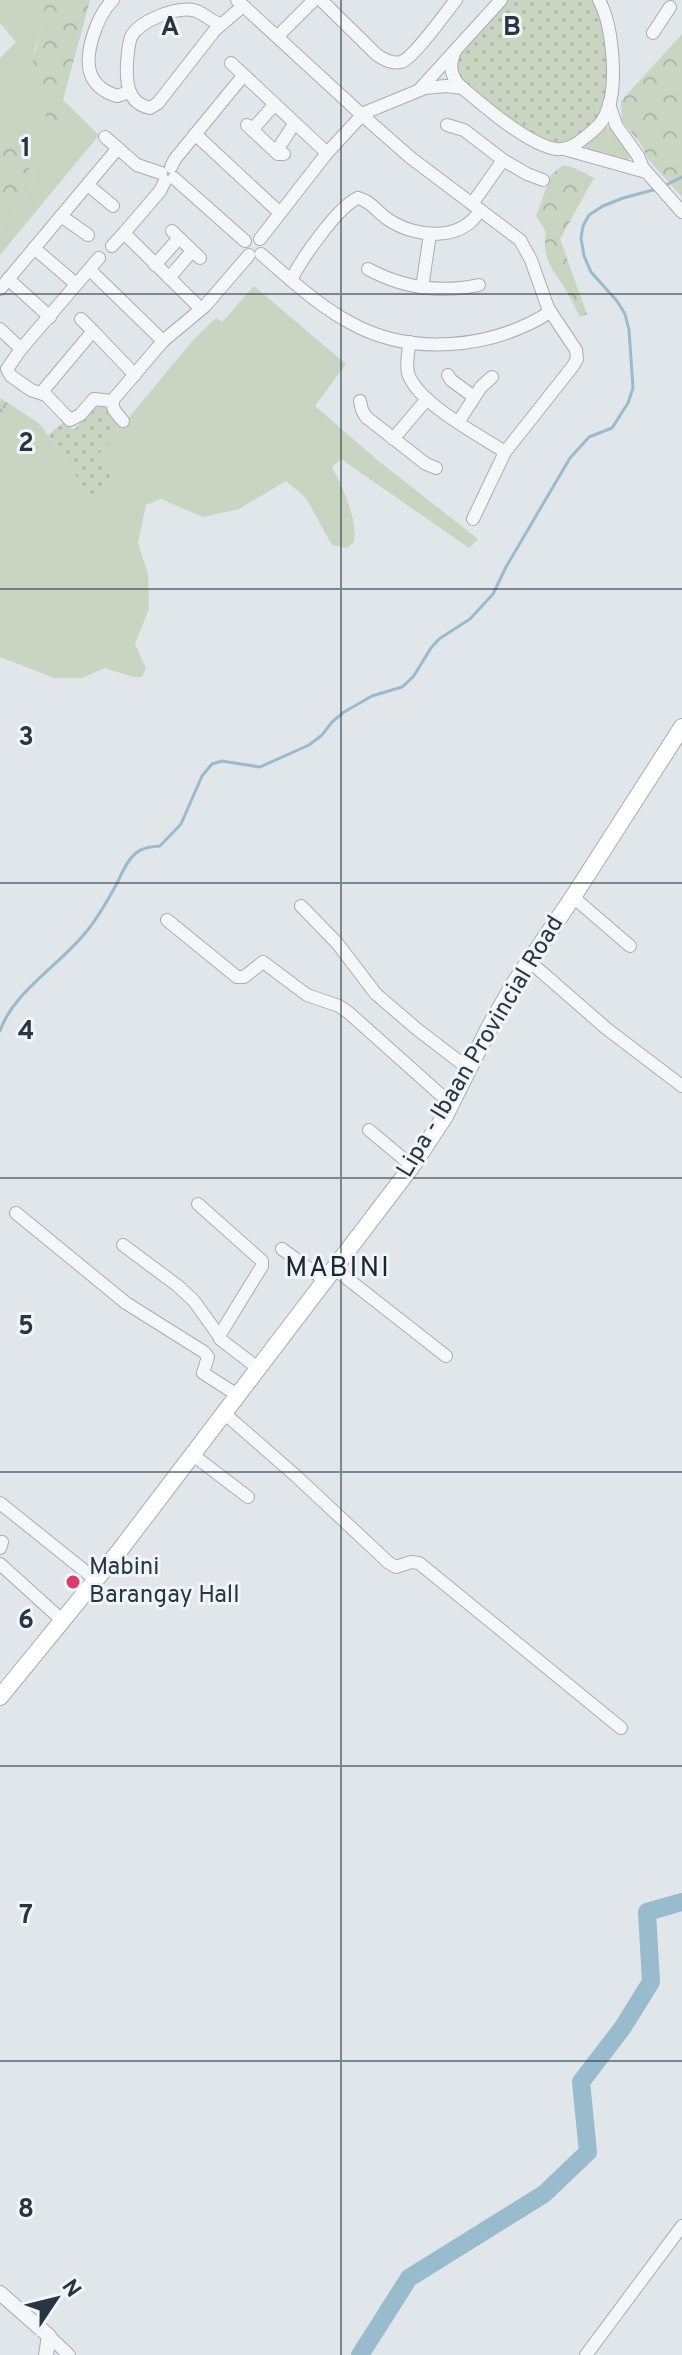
<svg xmlns="http://www.w3.org/2000/svg" width="682" height="2355" viewBox="0 0 682 2355" font-family="Overpass,sans-serif">
<style>
.green{fill:#cad5c1}
.forest{fill:url(#forest-crowns)}
.park{fill:url(#park-dots)}
.lines{fill:none;stroke-linecap:round;stroke-linejoin:round}
.stream{stroke:#99bbce;stroke-width:3}
.river{stroke:#99bbce;stroke-width:18}
.minor-casing{stroke:#a6aeb6;stroke-width:14}
.tertiary-casing{stroke:#a6aeb6;stroke-width:16}
.secondary-casing{stroke:#a6aeb6;stroke-width:18}
.minor{stroke:#f4f6f9;stroke-width:12}
.tertiary{stroke:#f4f6f9;stroke-width:14}
.secondary{stroke:#fff;stroke-width:16}
.grid{fill:none;stroke:#283644;stroke-width:2;stroke-opacity:0.55}
.poi-dot{fill:#da3c6c;stroke:#f1f5f8;stroke-width:3}
.labels{text-anchor:middle;dominant-baseline:central;stroke-width:6;stroke-linejoin:round;paint-order:stroke}
.street-label{font-size:24px;fill:#283644;stroke:#f1f5f8}
.poi-label{font-size:24px;fill:#283644;stroke:#f1f5f8;text-anchor:start}
.quarter-label{font-size:28px;letter-spacing:2px;fill:#1a2735;stroke:#f1f5f8}
.grid-label{font-size:26px;text-anchor:middle;font-weight:bold;fill:#283644;stroke:#f1f5f8;stroke-width:6;stroke-linejoin:round;paint-order:stroke}
</style>
<defs>
<pattern id="forest-crowns" width="20" height="18" patternUnits="userSpaceOnUse" patternTransform="scale(2)"><rect width="20" height="18" fill="#cad5c1"/><path d="M2 6a3 3 0 1 1 6 0M12 15a3 3 0 1 1 6 0" fill="none" stroke="#aeb7a7"/></pattern>
<pattern id="park-dots" width="8" height="8" patternUnits="userSpaceOnUse" patternTransform="scale(2)"><rect width="8" height="8" fill="#cad5c1"/><path d="M2 2h.1M6 6h.1" fill="none" stroke="#aeb7a7" stroke-width="1.8" stroke-linecap="round"/></pattern>
</defs>
<rect width="100%" height="100%" fill="#e1e6eb"/>
<!-- green -->
<g class="green">
<path d="M 0,0 L 45,0 L 45,14 L 34,52 L 65,113 L 63,100 L 99,135 L 0,255 L 0,230 L 29,190 L 36,176 L 19,156 L 0,127 L 0,58 L 16,42 L 0,23 Z"/>
<path d="M 604,127 L 610,127 L 632,156 L 627,160 L 583,149 L 587,142 Z"/>
<path d="M 254,286 L 346,364 L 315,406 L 381,463 L 478,539 L 469,548 L 341,459 L 332,467 C 344,490 357,517 354,542 L 347,548 L 332,545 L 306,498 L 286,481 L 239,509 L 203,517 L 161,499 L 146,505 L 138,543 L 148,574 L 149,609 L 135,644 L 146,668 L 142,677 L 133,677 L 105,668 L 82,678 L 54,678 L 0,657 L 0,424 L 7,421 L 25,421 L 28,416 L 40,424 L 92,499 L 111,475 L 97,456 L 194,339 L 216,318 L 222,322 Z"/>
</g>
<!-- forest -->
<g class="forest">
<path d="M 45,0 L 90,0 L 63,100 L 65,113 L 59,123 L 48,119 C 43,111 35,100 33,90 C 27,59 45,30 45,0 Z"/>
<path d="M 682,34 L 682,197 L 648,159 L 641,144 L 622,121 L 621,101 Z"/>
<path d="M 0,127 L 19,156 L 36,176 L 29,190 L 0,230 Z"/>
<path d="M 563,165 L 572,167 L 594,178 L 560,239 L 587,314 L 580,317 C 575,307 570,297 564,287 C 551,267 542,258 546,232 L 536,216 L 551,175 Z"/>
<path d="M 0,398 L 28,416 L 25,421 C 16,424 9,420 0,424 Z"/>
</g>
<!-- park -->
<g class="park">
<path d="M 506,0 L 594,0 C 611,36 619,113 578,136 C 569,141 558,144 548,141 C 529,137 480,95 462,81 L 457,74 L 456,59 Z"/>
<path d="M 99,406 L 105,406 L 109,415 L 122,426 L 98,455 L 111,475 L 92,500 L 48,435 L 64,422 L 72,429 L 75,429 L 89,411 Z"/>
</g>
<g class="lines">
<!-- stream -->
<g class="stream">
<path d="M 664,186 L 682,177"/>
<path d="M 0,411 L 1,410"/>
<path d="M 0,1031 C 13,992 61,964 86,932 C 98,918 107,901 116,885 C 122,874 126,861 136,853 C 144,847 150,847 160,846 L 181,824 L 202,776 L 212,764 L 222,761 L 260,767 L 309,745 L 322,735 L 332,722 L 344,712 L 372,696 L 402,687 L 413,677 L 431,648 L 439,639 L 470,619 L 493,594 L 506,567 L 570,458 L 589,437 L 612,428 L 628,403 L 633,388 L 629,330 L 625,314 L 617,301 L 591,272 L 584,256 L 581,238 L 583,226 L 589,215 L 603,206 L 623,198 L 657,189"/>
</g>
<!-- river -->
<path class="river" d="M 360,2355 L 409,2278 L 544,2194 L 588,2152 L 581,2082 L 623,2027 L 651,1982 L 647,1912 L 682,1902"/>
<defs>
<g id="minor">
<path d="M 113,0 C 97,15 82,57 92,77 C 97,87 107,93 117,96 L 129,92"/>
<path d="M 237,0 L 362,115 L 411,158 L 520,240 L 531,260 L 548,308 L 576,350 L 577,359 L 573,366 L 505,452 L 473,519"/>
<path d="M 321,0 L 377,55 C 385,60 392,64 401,62 C 414,58 445,13 456,0"/>
<path d="M 221,24 C 210,22 204,12 193,10 C 175,7 139,21 131,37 C 128,45 128,54 127,63 C 126,82 127,103 150,108 L 158,103 L 215,30 L 243,6"/>
<path d="M 653,33 L 670,7"/>
<path d="M 278,36 L 314,0"/>
<path d="M 455,51 C 450,63 449,72 458,84 C 480,103 528,145 556,149 C 566,150 576,145 584,138 C 592,132 601,125 605,116 C 619,89 613,26 599,0"/>
<path d="M 231,63 L 327,153"/>
<path d="M 420,89 L 501,0"/>
<path d="M 609,104 L 616,125 L 638,156 L 643,168 L 682,212"/>
<path d="M 247,125 L 278,154 L 284,154"/>
<path d="M 447,125 L 464,130 L 503,160 L 472,204"/>
<path d="M 252,130 L 274,105"/>
<path d="M 195,134 L 280,213"/>
<path d="M 105,137 L 137,165 L 161,173"/>
<path d="M 564,149 L 646,172"/>
<path d="M 276,152 L 294,124"/>
<path d="M 503,160 L 527,174 L 543,180"/>
<path d="M 171,167 L 175,159 L 243,76"/>
<path d="M 174,178 L 245,241"/>
<path d="M 165,181 L 160,191 L 124,233 L 201,309"/>
<path d="M 88,185 L 113,206"/>
<path d="M 358,198 C 371,201 378,213 389,220 C 416,238 462,242 480,210"/>
<path d="M 61,216 L 88,235"/>
<path d="M 172,231 L 200,258"/>
<path d="M 260,239 L 327,153 L 364,113 L 425,88 L 446,86 L 463,88"/>
<path d="M 112,246 L 124,233"/>
<path d="M 34,248 L 76,284"/>
<path d="M 261,254 C 289,278 316,304 349,322 C 410,357 492,349 550,312"/>
<path d="M 99,258 L 21,349 L 7,369 L 11,376 L 31,390 L 46,395 L 70,420 L 80,415 L 94,399 L 112,401"/>
<path d="M 155,265 L 179,238"/>
<path d="M 368,269 C 403,288 441,293 479,285"/>
<path d="M 90,270 L 163,341 L 205,306 L 249,255"/>
<path d="M 169,278 L 192,251"/>
<path d="M 8,279 L 50,317"/>
<path d="M 291,280 C 301,260 338,206 358,198"/>
<path d="M 422,288 L 430,234"/>
<path d="M 0,289 L 118,148"/>
<path d="M 81,319 L 93,331"/>
<path d="M 0,329 L 21,349"/>
<path d="M 410,342 C 408,352 406,364 408,373 C 417,403 479,435 505,452"/>
<path d="M 448,375 L 451,380 L 474,397"/>
<path d="M 41,393 L 93,331 L 135,375"/>
<path d="M 112,401 L 163,341"/>
<path d="M 112,401 L 114,410 L 123,421"/>
<path d="M 360,401 L 362,410 L 366,417 L 426,464 L 436,468"/>
<path d="M 459,421 L 481,387 L 492,377"/>
<path d="M 393,439 L 427,399"/>
<path d="M 573,897 L 630,946"/>
<path d="M 301,906 L 337,943 L 376,994 L 418,1030 L 469,1069"/>
<path d="M 167,920 L 237,977 L 244,977 L 263,962 L 307,995 L 339,1006 L 349,1013 L 451,1104"/>
<path d="M 529,961 L 607,1029 L 682,1086"/>
<path d="M 369,1130 L 412,1166"/>
<path d="M 198,1204 L 262,1261 L 262,1266 L 219,1336 L 220,1339 L 259,1369"/>
<path d="M 16,1213 L 126,1303 L 204,1352 L 208,1357 L 203,1373 L 239,1396"/>
<path d="M 123,1245 L 178,1286 L 194,1301 L 219,1336"/>
<path d="M 282,1249 L 326,1281"/>
<path d="M 335,1269 L 446,1356"/>
<path d="M 225,1414 L 296,1476 L 389,1563 L 396,1567 L 411,1562 L 419,1563 L 621,1728"/>
<path d="M 193,1455 L 248,1497"/>
<path d="M 0,1503 L 96,1580"/>
<path d="M 0,1548 L 2,1542"/>
<path d="M 0,1564 L 63,1621"/>
<path d="M 49,2336 L 69,2355"/>
<path d="M 586,2355 L 682,2226"/>
</g>
<path id="tertiary" d="M 0,2293 L 49,2336 L 46,2355"/>
<path id="secondary" d="M 0,1697 L 120,1550 L 412,1166 L 445,1116 L 490,1026 L 516,981 L 573,897 L 682,727"/>
</defs>
<!-- minor casing -->
<use href="#minor" class="minor-casing"/>
<!-- tertiary casing -->
<use href="#tertiary" class="tertiary-casing"/>
<!-- secondary casing -->
<use href="#secondary" class="secondary-casing"/>
<!-- minor -->
<use href="#minor" class="minor"/>
<!-- tertiary -->
<use href="#tertiary" class="tertiary"/>
<!-- secondary -->
<use href="#secondary" class="secondary"/>
</g>
<!-- grid -->
<path class="grid" d="M 341,0 L 341,2355M 0,294 L 682,294M 0,589 L 682,589M 0,883 L 682,883M 0,1178 L 682,1178M 0,1472 L 682,1472M 0,1766 L 682,1766M 0,2061 L 682,2061"/>
<!-- markers -->
<circle class="poi-dot" cx="73" cy="1582" r="8"/>
<g class="labels">
<!-- street labels -->
<g class="street-label">
<text transform="translate(481 1047) rotate(-59)">Lipa - Ibaan Provincial Road</text>
</g>
<!-- poi labels -->
<g class="poi-label">
<text x="89" y="1568">Mabini<tspan x="89" dy="28">Barangay Hall</tspan></text>
</g>
<!-- quarter labels -->
<g class="quarter-label">
<text x="338" y="1269">MABINI</text>
</g>
</g>
<g class="grid-label">
<text x="170" y="35">A</text>
<text x="512" y="35">B</text>
<text x="26" y="156">1</text>
<text x="26" y="451">2</text>
<text x="26" y="745">3</text>
<text x="26" y="1039">4</text>
<text x="26" y="1334">5</text>
<text x="26" y="1628">6</text>
<text x="26" y="1923">7</text>
<text x="26" y="2217">8</text>
</g>
<!-- north arrow -->
<g transform="translate(56 2299) rotate(55)" stroke="#f1f5f8" stroke-width="6" paint-order="stroke">
<path d="M0-6L14 30L0 20L-14 30Z" fill="#283644"/>
<text y="-12" font-size="22" font-weight="bold" text-anchor="middle" fill="#283644">N</text>
</g>
</svg>
